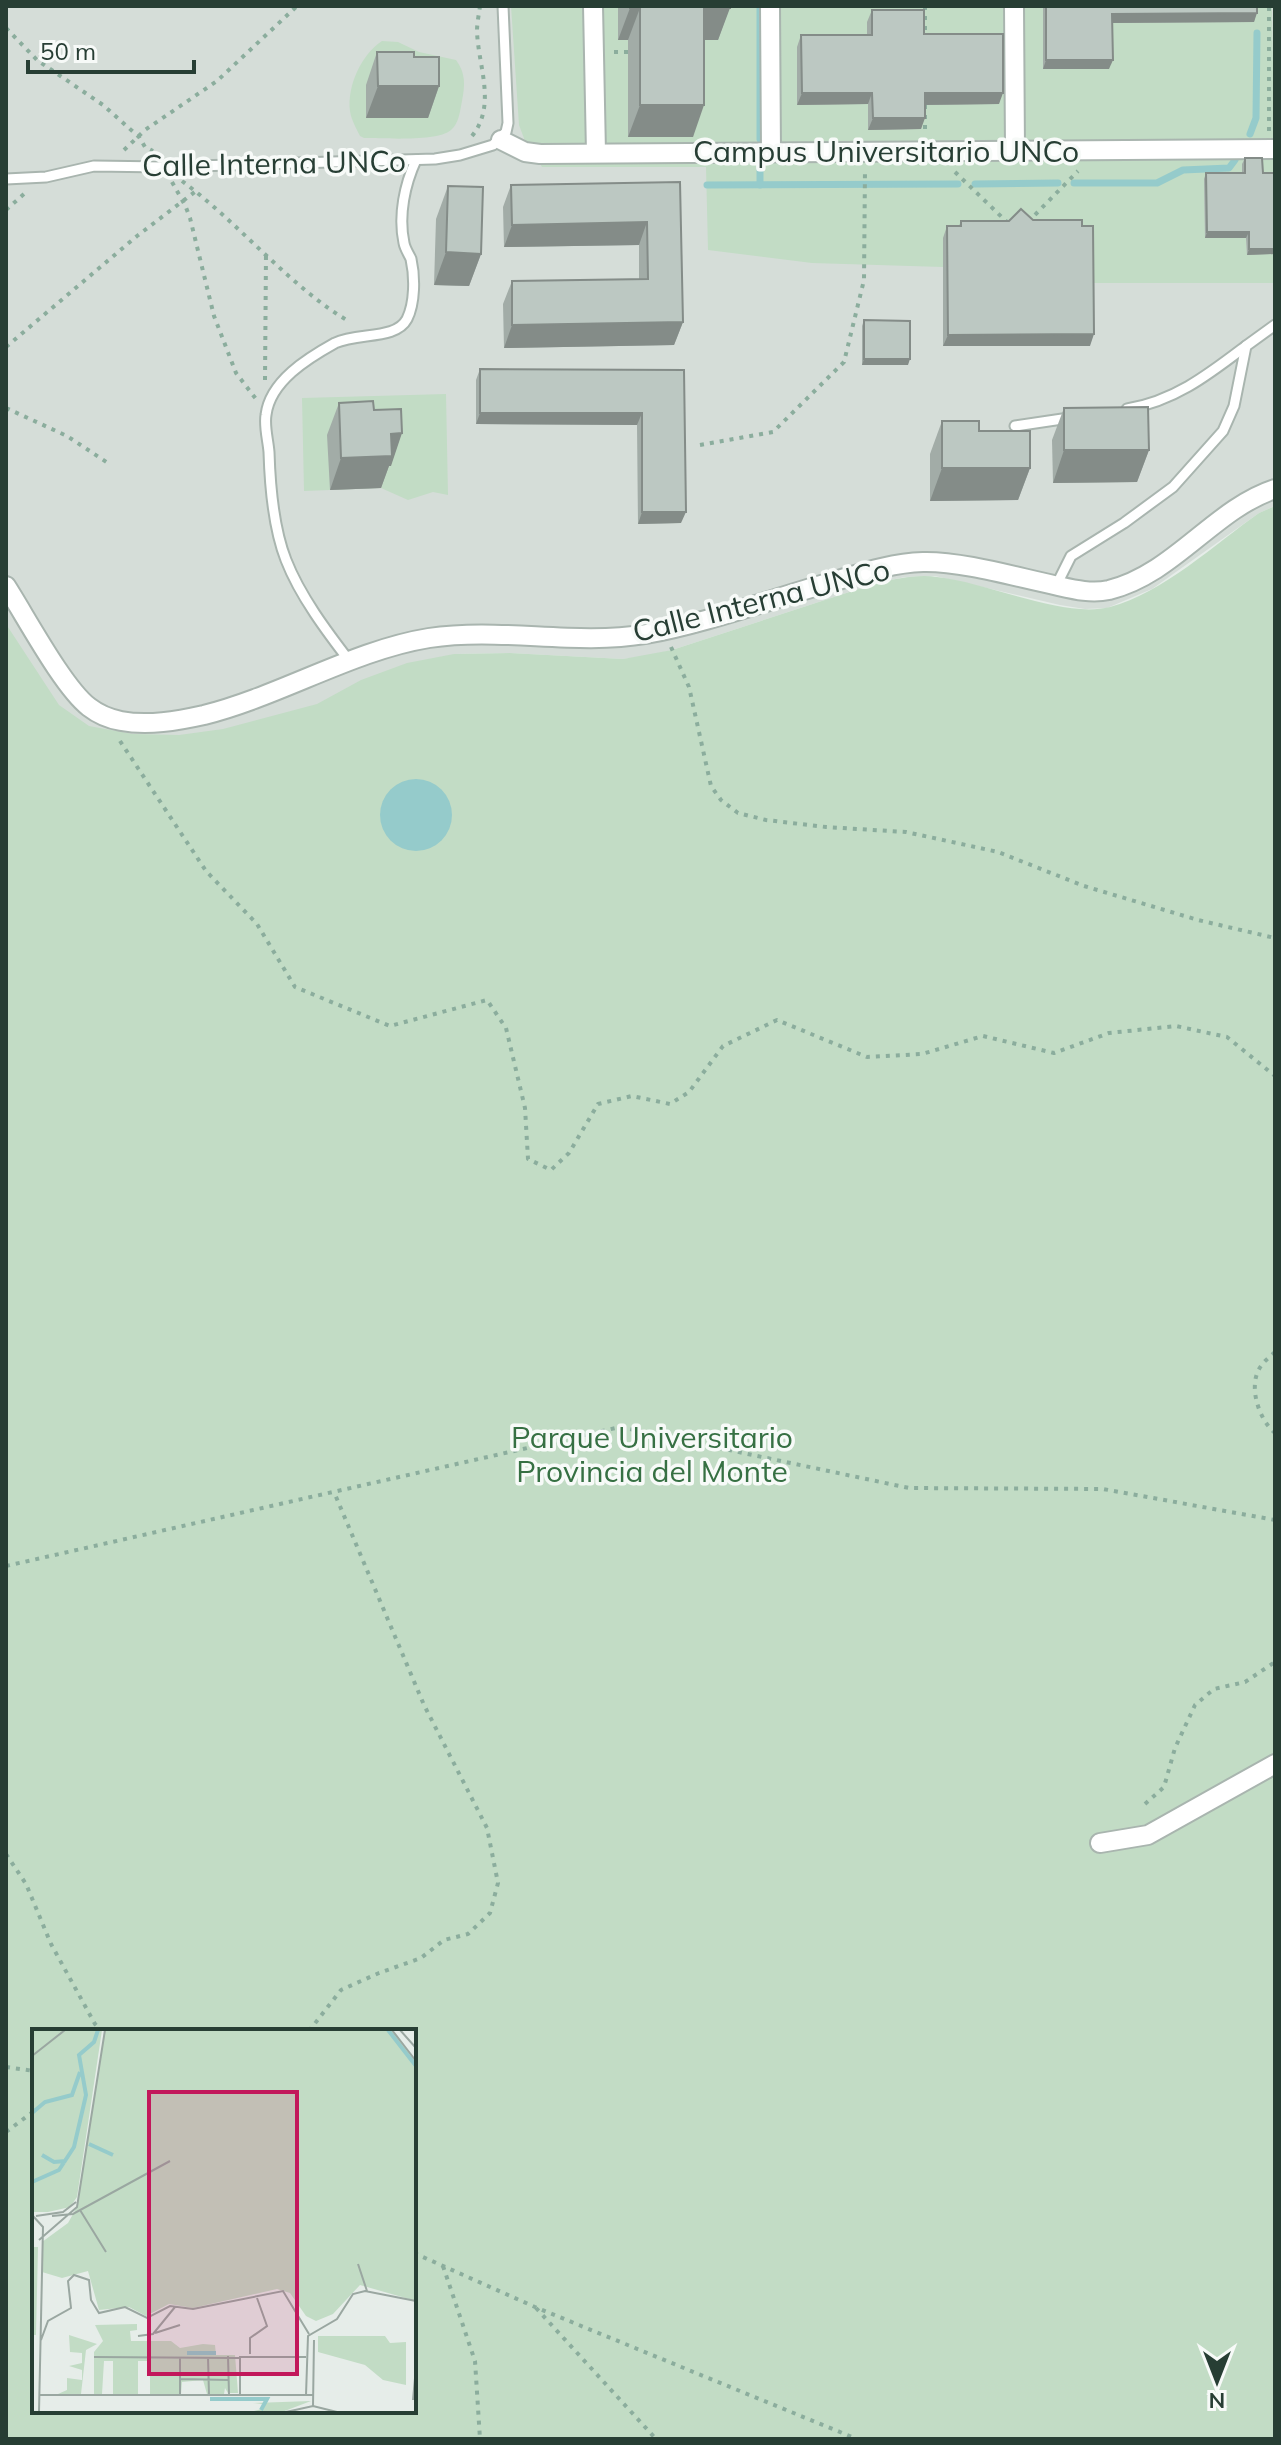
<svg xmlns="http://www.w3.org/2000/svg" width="1281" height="2445" viewBox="0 0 1281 2445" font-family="Mulish,sans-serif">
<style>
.built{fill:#d5ddd8}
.green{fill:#c2dcc5;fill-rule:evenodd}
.water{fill:#95cbcb}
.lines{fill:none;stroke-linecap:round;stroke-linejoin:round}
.stream{stroke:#95cbcb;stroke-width:7}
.lane-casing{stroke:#a9b5af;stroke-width:13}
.street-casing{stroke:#a9b5af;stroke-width:22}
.path{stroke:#8bad9d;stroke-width:4;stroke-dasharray:4 6;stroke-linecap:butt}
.lane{stroke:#fff;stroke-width:9}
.street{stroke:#fff;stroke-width:18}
.wall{fill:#a2aca7}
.shaded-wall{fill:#848c88}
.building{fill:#bcc8c2;stroke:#848c88;stroke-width:2}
.labels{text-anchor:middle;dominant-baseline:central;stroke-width:7;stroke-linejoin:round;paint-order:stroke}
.street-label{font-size:30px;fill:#273e34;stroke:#f7faf8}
.park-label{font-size:30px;fill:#367043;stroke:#f7faf8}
.inset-river{fill:none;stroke:#95cbcb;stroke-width:4}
.inset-road{fill:none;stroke:#9aa7a1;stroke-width:2}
.view{fill:#c2185b;fill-opacity:0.15;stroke:#c2185b;stroke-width:4}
.inset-edge{fill:none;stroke:#273e34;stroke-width:4}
</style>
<rect width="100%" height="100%" fill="#e6ede9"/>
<!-- built -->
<path class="built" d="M 6,6 L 1275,6 L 1275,506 L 1259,513 L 1152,589 L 1107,608 L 1085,609 L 1060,605 L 935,576 L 905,577 L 877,583 L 672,650 L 647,656 L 623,659 L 510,653 L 454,654 L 6,1071 Z"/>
<!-- green -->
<g class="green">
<path d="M 511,6 L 618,6 L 618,40 L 628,40 L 628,137 L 692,137 L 693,65 L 718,6 L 1043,6 L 1043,69 L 1109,6 L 1272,6 L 1275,179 L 1204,179 L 1205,238 L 1246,238 L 1247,254 L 1275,254 L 1275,283 L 1090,283 L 943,267 L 812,263 L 708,250 L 706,167 L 542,167 L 525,141 L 519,125 ZM 868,21 L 920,46 L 868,129 Z"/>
<path d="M 382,41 L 398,42 L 419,52 L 456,60 C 466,73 465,86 462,101 C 460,111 459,123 451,130 C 437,142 384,138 364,138 L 360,136 C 356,128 351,119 350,111 C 347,86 361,55 382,41 Z"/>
<path d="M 446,394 L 448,495 L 433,492 L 408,500 L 381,488 L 304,491 L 302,398 Z"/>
<path d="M 1275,506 L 1275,2439 L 6,2439 L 6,624 L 59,705 L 89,726 L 133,734 L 179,735 L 223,729 L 317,704 L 361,680 L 407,663 L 454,654 L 510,653 L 623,659 L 672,650 L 877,583 C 897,579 917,574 937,577 C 987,582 1063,619 1110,607 C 1163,593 1215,544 1259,513 ZM 34,2031 L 414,2031 L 414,2411 L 34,2411 Z"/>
</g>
<!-- water -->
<circle class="water" cx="416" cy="815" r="36"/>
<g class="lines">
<!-- stream -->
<g class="stream">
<path d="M 760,6 L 760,139"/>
<path d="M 1250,134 L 1256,118 L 1257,33"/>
<path d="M 760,166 L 760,185"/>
<path d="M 1074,183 L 1157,183 L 1183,170 L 1229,168 L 1235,160"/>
<path d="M 975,184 L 1058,183"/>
<path d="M 707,185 L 958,184"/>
</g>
<defs>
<g id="lane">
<path d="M 6,179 L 46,177 L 94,166 L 163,167 L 435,159 L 460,155 L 493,145 L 506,132 L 508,123 L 503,6"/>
<path d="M 1127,409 C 1175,401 1209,374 1246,346"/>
<path d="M 1015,426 L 1069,418"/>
<path d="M 1056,586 L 1071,556 L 1124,523 L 1173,487 L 1223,431 L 1234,406 L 1246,346 L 1275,325"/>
<path d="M 351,663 C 327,632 300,596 286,560 C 273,527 270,486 269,452 C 268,440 264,426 266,415 C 270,381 308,358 335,343 C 358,332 396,340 407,319 C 415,303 415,277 411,259 C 409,254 405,249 404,243 C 398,215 405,184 416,160"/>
</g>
<g id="street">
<path d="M 593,6 L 596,153"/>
<path d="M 770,6 L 771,152"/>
<path d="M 1014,6 L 1015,150"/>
<path d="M 501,140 L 525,152 L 540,154 L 1275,149"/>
<path d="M 6,586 C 26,617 63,687 89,707 C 98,714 110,719 121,721 C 148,726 177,721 204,715 C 280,696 354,650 429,638 C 500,627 575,646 646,634 C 707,623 768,600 828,583 C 859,574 890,563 923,562 C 961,561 1016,577 1054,585 C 1072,589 1090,594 1109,590 C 1174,574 1214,509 1275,489"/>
<path d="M 1100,1843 L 1148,1835 L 1275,1764"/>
</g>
</defs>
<!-- lane casing -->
<use href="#lane" class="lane-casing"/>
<!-- street casing -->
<use href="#street" class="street-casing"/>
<!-- path -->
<g class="path">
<path d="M 925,6 L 925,39"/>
<path d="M 6,28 L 37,60 L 103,105 L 139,137 L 145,147 L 153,151"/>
<path d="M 614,52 L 628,52"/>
<path d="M 925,105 L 925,134"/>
<path d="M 1269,131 L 1269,6"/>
<path d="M 472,136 C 497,105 478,66 477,31 C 477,23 479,14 480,6"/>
<path d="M 124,150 L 145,130 L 217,81 L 297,6"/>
<path d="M 955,172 L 1009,224"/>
<path d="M 182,181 C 239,223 291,288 350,322"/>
<path d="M 172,182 L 185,205 L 190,218 L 214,316 L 236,373 L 256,399"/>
<path d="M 6,210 L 25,193"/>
<path d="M 1028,222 L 1078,171"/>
<path d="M 6,347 L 137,236 L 196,191"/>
<path d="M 265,380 L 266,253"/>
<path d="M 6,408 L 67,436 L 111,465"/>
<path d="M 700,445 L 773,432 L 844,362 L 864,280 L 865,169"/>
<path d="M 671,647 L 689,687 L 711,786 L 721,800 L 738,813 L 766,820 L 826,827 L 906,832 L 998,852 L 1084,886 L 1198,920 L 1275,938"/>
<path d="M 120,741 L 206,871 L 257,924 L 295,987 L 390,1026 L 487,1000 L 506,1028 L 525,1108 L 528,1159 L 551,1170 L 569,1153 L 598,1104 L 632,1096 L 670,1104 L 689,1092 L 723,1046 L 777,1020 L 867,1057 L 922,1054 L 983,1036 L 1054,1053 L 1109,1033 L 1176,1026 L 1227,1037 L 1275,1076"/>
<path d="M 1275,1352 C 1270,1357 1264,1361 1261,1366 C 1247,1385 1259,1420 1275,1433"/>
<path d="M 6,1566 L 620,1427 L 909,1488 L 1103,1489 L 1275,1520"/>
<path d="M 1145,1804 L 1164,1787 L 1175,1748 L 1195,1705 L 1214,1689 L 1245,1682 L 1275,1662"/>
<path d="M 6,1854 L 26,1884 L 51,1944 L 95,2024 L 102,2031"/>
<path d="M 309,2031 L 341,1990 L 379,1973 L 421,1958 L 444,1940 L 468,1934 L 490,1913 L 498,1883 L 487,1828 L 424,1705 L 334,1492"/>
<path d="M 6,2067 L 34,2071"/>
<path d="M 6,2132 L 34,2111"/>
<path d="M 414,2253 L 535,2307 L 857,2439"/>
<path d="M 443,2266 L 475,2361 L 480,2439"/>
<path d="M 536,2308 L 656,2439"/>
</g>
<!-- lane -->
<use href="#lane" class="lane"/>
<!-- street -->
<use href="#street" class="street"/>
</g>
<!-- wall -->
<g class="wall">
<path d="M 618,6 L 730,6 L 718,40 L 704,40 L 693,137 L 628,137 L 628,40 L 618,40 Z"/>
<path d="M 1043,6 L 1257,6 L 1254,22 L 1112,23 L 1109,69 L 1043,69 Z"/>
<path d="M 872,10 L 924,34 L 999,104 L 925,105 L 921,129 L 868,130 L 868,104 L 797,105 L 797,47 L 801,35 L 867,35 L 867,22 Z"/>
<path d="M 377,52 L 414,57 L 439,86 L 428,118 L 366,118 L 366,85 Z"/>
<path d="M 1245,158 L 1263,173 L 1275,173 L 1275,254 L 1247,255 L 1246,238 L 1205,238 L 1204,179 L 1206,173 L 1242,173 L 1242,164 Z"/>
<path d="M 680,182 L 683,322 L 674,345 L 504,348 L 503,304 L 512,281 L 639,279 L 639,245 L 504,247 L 503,207 L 511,185 Z"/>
<path d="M 448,186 L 481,254 L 469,286 L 434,285 L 436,219 Z"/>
<path d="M 961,221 L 1090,346 L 943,346 L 943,238 L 947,226 L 959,226 Z"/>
<path d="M 864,320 L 908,365 L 862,365 L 862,326 Z"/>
<path d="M 480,369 L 684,370 L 681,523 L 638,524 L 637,425 L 476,424 L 476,380 Z"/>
<path d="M 339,403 L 374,410 L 391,466 L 389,466 L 381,488 L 330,490 L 327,435 Z"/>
<path d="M 1064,408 L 1149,450 L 1137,482 L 1053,483 L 1052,440 Z"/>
<path d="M 942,421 L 979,431 L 1030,468 L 1018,500 L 930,501 L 930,454 Z"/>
</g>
<!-- shaded-wall -->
<g class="shaded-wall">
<path d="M 630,8 L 640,8 L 628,40 L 618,40 Z"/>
<path d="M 704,8 L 730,8 L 718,40 L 693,40 Z"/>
<path d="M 1257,13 L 1254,22 L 1109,23 L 1112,14 Z"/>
<path d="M 1046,60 L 1113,60 L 1109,69 L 1043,69 Z"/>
<path d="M 378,86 L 439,86 L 428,118 L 366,118 Z"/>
<path d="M 802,93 L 872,93 L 868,104 L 797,105 Z"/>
<path d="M 925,93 L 1003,93 L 999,104 L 921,105 Z"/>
<path d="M 640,105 L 704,105 L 693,137 L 628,137 Z"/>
<path d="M 873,118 L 925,118 L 921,129 L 868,130 Z"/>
<path d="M 647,222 L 639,245 L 504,247 L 512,225 Z"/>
<path d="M 1207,232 L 1249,232 L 1246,238 L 1205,238 Z"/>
<path d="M 1249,249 L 1275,249 L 1275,254 L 1247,255 Z"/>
<path d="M 446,252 L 481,254 L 469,286 L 434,285 Z"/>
<path d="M 683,322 L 674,345 L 504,348 L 512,325 Z"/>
<path d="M 1094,334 L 1090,346 L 943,346 L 948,335 Z"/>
<path d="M 864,359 L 910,359 L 908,365 L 862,365 Z"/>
<path d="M 480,413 L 642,413 L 637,425 L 476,424 Z"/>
<path d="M 402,433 L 391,466 L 389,466 L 381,488 L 330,490 L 341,458 L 391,434 Z"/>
<path d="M 1064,450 L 1149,450 L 1137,482 L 1053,483 Z"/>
<path d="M 942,468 L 1030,468 L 1018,500 L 930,501 Z"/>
<path d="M 642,512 L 686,512 L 681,523 L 638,524 Z"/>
</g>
<!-- building -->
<g class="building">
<path d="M 630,6 L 730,6 L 730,8 L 704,8 L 704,105 L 640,105 L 640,8 L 630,8 Z"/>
<path d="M 1046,6 L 1257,6 L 1257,13 L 1112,14 L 1113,60 L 1046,60 Z"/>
<path d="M 872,10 L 924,10 L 924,34 L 1003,34 L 1003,93 L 925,93 L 925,118 L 873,118 L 872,93 L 802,93 L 801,35 L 872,35 Z"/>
<path d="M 377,52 L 414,52 L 414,57 L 439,57 L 439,86 L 378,86 Z"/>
<path d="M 1245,158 L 1262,158 L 1263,173 L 1275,173 L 1275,249 L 1249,249 L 1249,232 L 1207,232 L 1206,173 L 1245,173 Z"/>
<path d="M 680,182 L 683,322 L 512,325 L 512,281 L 648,279 L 647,222 L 512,225 L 511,185 Z"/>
<path d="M 448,186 L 483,187 L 481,254 L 446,252 Z"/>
<path d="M 1021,209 L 1033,220 L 1082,220 L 1082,226 L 1093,226 L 1094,334 L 948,335 L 947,226 L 961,226 L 961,221 L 1009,221 Z"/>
<path d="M 864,320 L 910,321 L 910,359 L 864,359 Z"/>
<path d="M 480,369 L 684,370 L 686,512 L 642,512 L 642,413 L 480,413 Z"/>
<path d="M 373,401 L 374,410 L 401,409 L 402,433 L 391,434 L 392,456 L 341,458 L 339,403 Z"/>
<path d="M 1148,407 L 1149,450 L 1064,450 L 1064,408 Z"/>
<path d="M 942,421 L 979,421 L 979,431 L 1030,431 L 1030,468 L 942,468 Z"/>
</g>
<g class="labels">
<!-- street labels -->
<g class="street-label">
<text x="886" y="151">Campus Universitario UNCo</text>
<text transform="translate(274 163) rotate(-1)">Calle Interna UNCo</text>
<text transform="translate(761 600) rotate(-14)">Calle Interna UNCo</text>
</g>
<!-- park labels -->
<g class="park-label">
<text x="652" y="1437">Parque Universitario<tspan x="652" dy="34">Provincia del Monte</tspan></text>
</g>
</g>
<!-- overview -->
<g transform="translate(32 2029)">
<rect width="384" height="384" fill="#e6ede9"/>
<path d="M 0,1 L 70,1 L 45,168 L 38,178 L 16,183 L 0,183 ZM 73,1 L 360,1 L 384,32 L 384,272 L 328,256 L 301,285 L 284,292 L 274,287 L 258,264 L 245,260 L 161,279 L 137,275 L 114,287 L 97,278 L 67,281 L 56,242 L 30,249 L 10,243 L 10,213 L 36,194 L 45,178 ZM 0,218 L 6,218 L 4,306 L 0,306 ZM 105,295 L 105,301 L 98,302 L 99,312 L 139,312 L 148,319 L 171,315 L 183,316 L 184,326 L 203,326 L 206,364 L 196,364 L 193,359 L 192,365 L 175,365 L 171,351 L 150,353 L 149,365 L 118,365 L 118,332 L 106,332 L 106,365 L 81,365 L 81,332 L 72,332 L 70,365 L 62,365 L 62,323 L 71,312 L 63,296 ZM 37,306 L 65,315 L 54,321 L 49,365 L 26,365 L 35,361 L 35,349 L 50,351 L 50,341 L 37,337 L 50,334 L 50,324 L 38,323 ZM 286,307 L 353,307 L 358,314 L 374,313 L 374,356 L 351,351 L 333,336 L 286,323 ZM 279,372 L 250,383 L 218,383 L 230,380 L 230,375 L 221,374 Z" fill="#c2dcc5"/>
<path class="inset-river" d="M 356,1 L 384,37M 0,84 L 13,73 L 40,66 L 48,43M 57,115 L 81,126M 10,126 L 22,133 L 34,132M 0,153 L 27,141 L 42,118 L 54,66 L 47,26 L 62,13 L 66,1M 155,324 L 184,324M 178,370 L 235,370 L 229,381"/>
<path class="inset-road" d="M 360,1 L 384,32M 368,1 L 384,19M 0,27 L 33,1M 48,181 L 74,223M 1,187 L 11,198 L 7,383M 4,187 L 31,183 L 44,173M 20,187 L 41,185 L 138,132M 7,211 L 45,178 L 73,1M 326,235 L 335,262M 123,304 L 148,296M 106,307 L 121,305 L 143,278M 9,311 L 16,292 L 39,279 L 36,252 L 42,246 L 57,251 L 59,271 L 67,284 L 93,278 L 115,289 L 138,277 L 161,280 L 251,262 L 277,305M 218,325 L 218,309 L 235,297 L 225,269M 196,327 L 197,365M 62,328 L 207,329M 148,328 L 148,365M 176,328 L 177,366M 148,350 L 197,351M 8,366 L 281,366M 208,366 L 208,328 L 274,328M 274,366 L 276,307 L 305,290 L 321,265 L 333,262 L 384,272M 381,371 L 384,338M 281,377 L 282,311M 254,383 L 281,377 L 305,383"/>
<path class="view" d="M 117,63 L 265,63 L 265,345 L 117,345 Z"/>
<rect width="384" height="384" class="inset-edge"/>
</g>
<!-- border -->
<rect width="1281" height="2445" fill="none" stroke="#273e34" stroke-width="16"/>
<!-- north arrow -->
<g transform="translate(1217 2381) rotate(180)" stroke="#f7faf8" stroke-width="6" paint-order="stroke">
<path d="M0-6L14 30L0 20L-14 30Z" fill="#273e34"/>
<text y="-12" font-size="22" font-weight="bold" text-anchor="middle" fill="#273e34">N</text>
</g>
<!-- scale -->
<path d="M28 60v12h166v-12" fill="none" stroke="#273e34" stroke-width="4"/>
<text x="40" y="60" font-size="24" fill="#273e34" stroke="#f7faf8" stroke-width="6" paint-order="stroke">50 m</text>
</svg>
